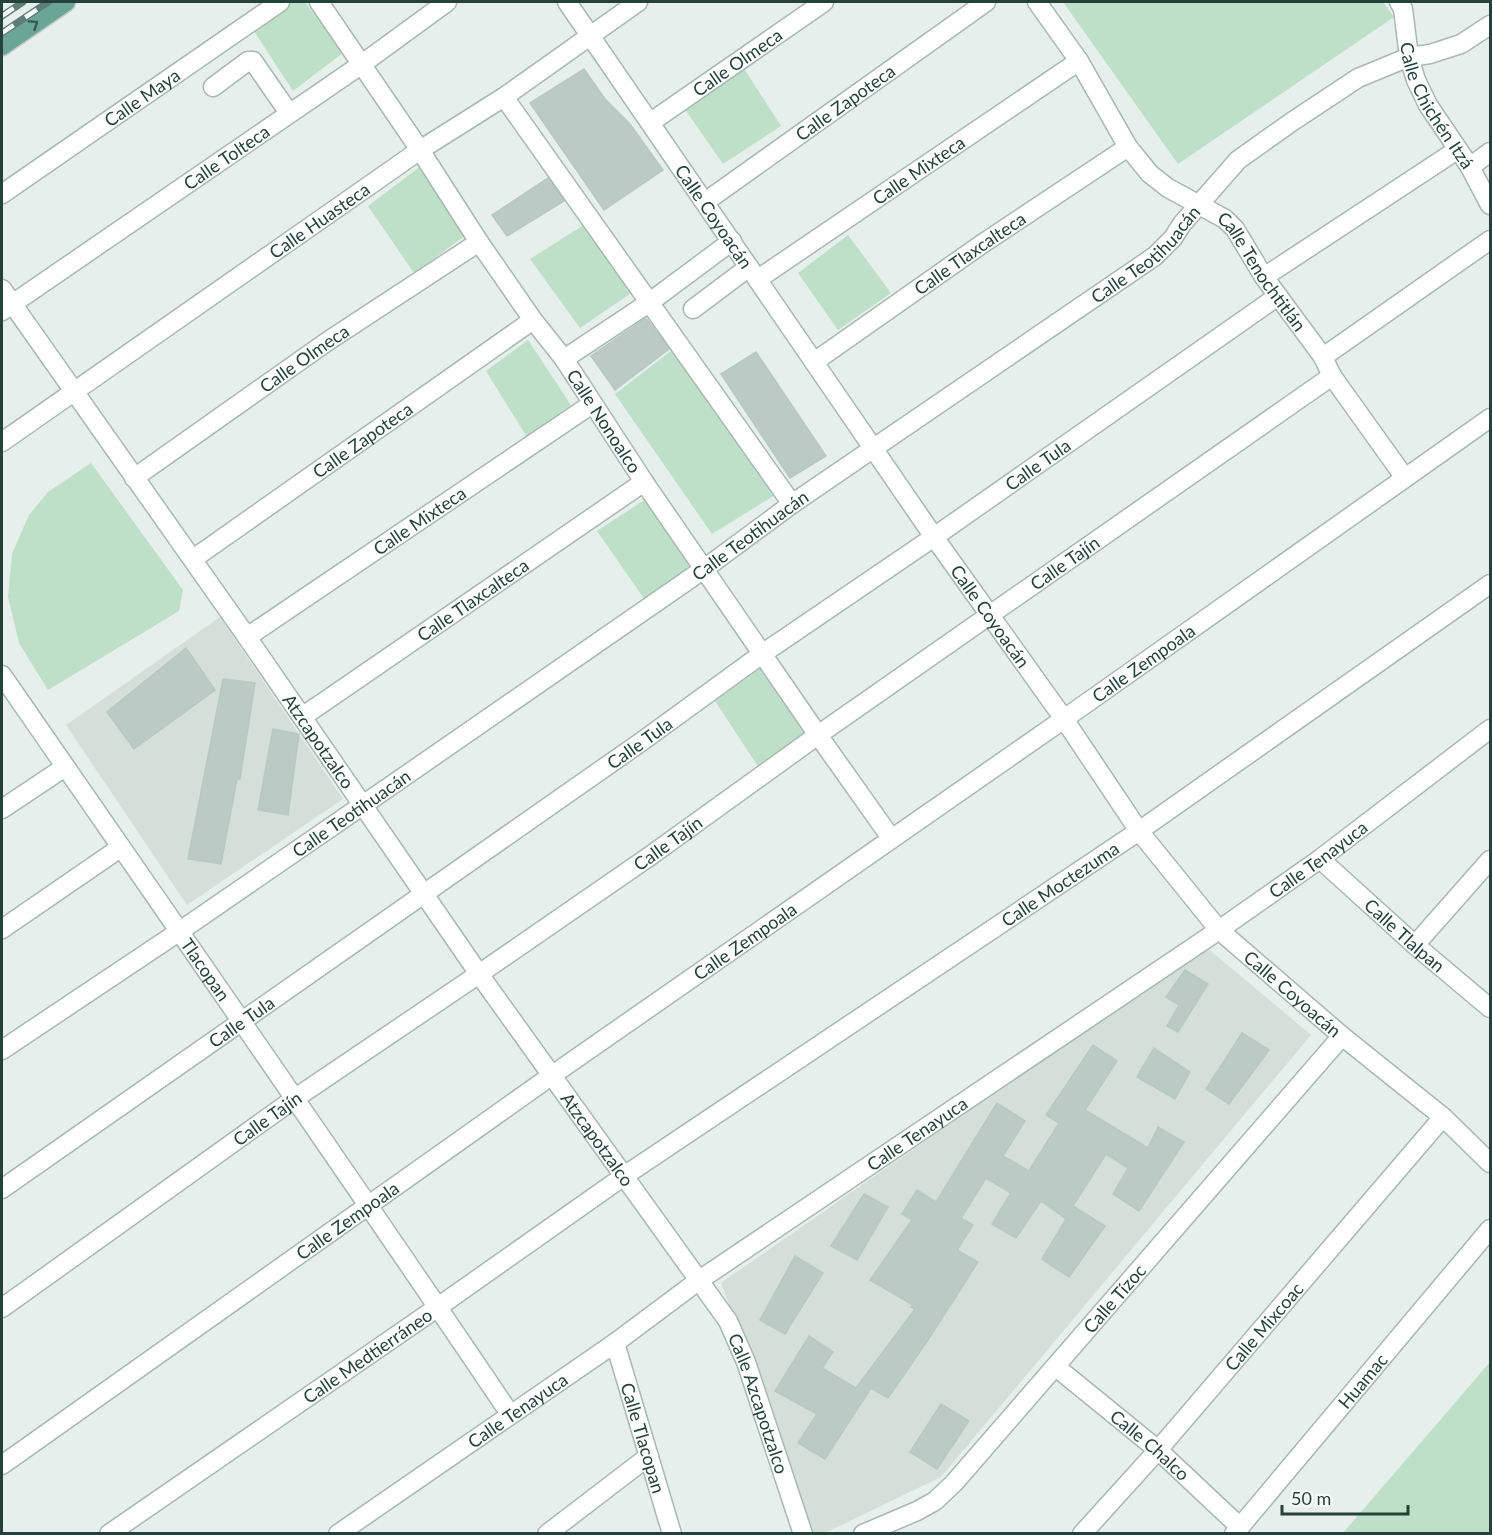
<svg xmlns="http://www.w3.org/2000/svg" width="1492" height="1535" viewBox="0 0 1492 1535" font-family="Lato,sans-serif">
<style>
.built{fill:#d4dfda}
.green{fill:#bfe0c8}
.building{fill:#bbcac4;stroke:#b8c9c2;stroke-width:1.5}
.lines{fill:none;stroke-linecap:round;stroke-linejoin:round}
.minor-casing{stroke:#a8b8b2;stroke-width:21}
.major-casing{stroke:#c2cac8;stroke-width:21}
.minor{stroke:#fff;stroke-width:18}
.major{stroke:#6aa596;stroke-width:18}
.rail-casing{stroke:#5f7d75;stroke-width:7}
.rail{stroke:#f7fbf9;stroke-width:4.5;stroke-dasharray:14;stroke-linecap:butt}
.oneway{stroke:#365b51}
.labels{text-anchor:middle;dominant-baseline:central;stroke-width:5;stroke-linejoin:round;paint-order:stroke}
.street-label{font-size:18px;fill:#24423a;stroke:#f7fbf9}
</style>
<rect width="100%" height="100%" fill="#e6efeb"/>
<!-- built -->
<g class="built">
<path d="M 220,617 L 343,799 L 187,905 L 66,725 Z"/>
<path d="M 1205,946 L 1311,1035 L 941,1477 L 825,1533 L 814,1533 L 721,1283 Z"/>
</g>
<!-- green -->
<g class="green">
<path d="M 288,2 L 305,2 L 343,53 L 293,91 L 252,28 Z"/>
<path d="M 1063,2 L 1383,2 L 1394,17 L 1178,164 Z"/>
<path d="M 741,64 L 781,126 L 723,164 L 682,105 Z"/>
<path d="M 421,166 L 466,235 L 414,273 L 368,206 Z"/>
<path d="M 590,221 L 637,289 L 580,328 L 530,259 Z"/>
<path d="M 848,235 L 891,293 L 838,330 L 798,273 Z"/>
<path d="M 528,340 L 571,405 L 527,437 L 486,371 Z"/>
<path d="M 676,347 L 775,495 L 712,534 L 615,394 Z"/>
<path d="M 91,463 L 183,590 L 179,611 L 48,690 L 19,643 L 8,597 L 12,554 L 29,515 L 48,492 Z"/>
<path d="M 649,497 L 695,563 L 645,600 L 597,531 Z"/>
<path d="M 767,663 L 812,730 L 759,768 L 715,701 Z"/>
<path d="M 1490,1362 L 1490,1532 L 1489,1534 L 1343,1533 Z"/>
</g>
<!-- building -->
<g class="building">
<path d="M 584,69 L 605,99 L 630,124 L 663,170 L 604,210 L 530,103 Z"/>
<path d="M 548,178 L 564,201 L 507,236 L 492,215 Z"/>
<path d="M 646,318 L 669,349 L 615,390 L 591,356 Z"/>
<path d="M 756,352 L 826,456 L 790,478 L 721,374 Z"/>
<path d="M 186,648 L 215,690 L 134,749 L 107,712 Z"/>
<path d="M 223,679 L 255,683 L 240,779 L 237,779 L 221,864 L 188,859 Z"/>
<path d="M 273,729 L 299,734 L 288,815 L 258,810 Z"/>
<path d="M 1185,970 L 1208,984 L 1178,1032 L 1167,1026 L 1179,1005 L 1166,997 Z"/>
<path d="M 1242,1033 L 1269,1050 L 1229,1104 L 1206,1089 Z"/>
<path d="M 1093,1045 L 1117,1061 L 1085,1110 L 1148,1148 L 1158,1127 L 1184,1142 L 1139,1211 L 1113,1194 L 1128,1168 L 1106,1154 L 1073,1206 L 1105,1226 L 1069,1277 L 1042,1259 L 1066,1219 L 1041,1201 L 1016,1238 L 992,1224 L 1011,1193 L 986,1178 L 961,1218 L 973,1225 L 957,1250 L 978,1262 L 928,1340 L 888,1398 L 871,1388 L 825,1459 L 798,1443 L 817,1414 L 775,1391 L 809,1336 L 833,1352 L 822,1368 L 856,1388 L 915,1309 L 911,1307 L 913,1305 L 870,1280 L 912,1220 L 902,1214 L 917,1190 L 936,1202 L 997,1103 L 1025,1121 L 1003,1156 L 1029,1171 L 1059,1123 L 1046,1115 Z"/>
<path d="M 1154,1048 L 1190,1072 L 1175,1099 L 1137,1077 Z"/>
<path d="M 864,1194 L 888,1207 L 857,1260 L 831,1246 Z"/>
<path d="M 795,1256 L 823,1273 L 785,1334 L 760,1320 Z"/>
<path d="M 941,1404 L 969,1421 L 937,1469 L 910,1452 Z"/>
</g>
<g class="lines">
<defs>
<g id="minor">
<path id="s1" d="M 319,2 L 420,150 L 479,242 L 533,320 L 564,359 L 644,482 L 818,735 L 891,838"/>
<path id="s2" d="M 567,2 L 934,537 L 1064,719 L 1139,831 L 1219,930 L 1342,1036 L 1443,1117 L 1490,1163"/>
<path id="s3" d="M 1037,2 L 1079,61 L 1128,147 L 1150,174 L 1168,188 L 1225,219 L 1235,229 L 1264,277 L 1323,357 L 1332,376 L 1405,478"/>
<path id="s4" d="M 1399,2 L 1403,9 L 1409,57 L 1416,80 L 1428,105 L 1470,167 L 1490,205"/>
<path d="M 213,87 L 248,61 L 253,61 L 289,113"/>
<path d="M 504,97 L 792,504"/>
<path id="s5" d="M 651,122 L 824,2"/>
<path d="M 1470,167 L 1490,152"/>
<path id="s6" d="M 2,194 L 280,2"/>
<path id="s7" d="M 705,202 L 986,2"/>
<path d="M 1264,277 L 1457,150"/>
<path id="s8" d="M 758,279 L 1079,61"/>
<path id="s9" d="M 2,289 L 247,637 L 479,974 L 728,1321 L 746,1362 L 803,1534"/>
<path d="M 693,309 L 749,267"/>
<path id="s10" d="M 2,311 L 362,64 L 447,2"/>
<path d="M 1323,357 L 1490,240"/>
<path d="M 564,359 L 650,302 L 732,241"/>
<path id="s11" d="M 814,362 L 982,244 L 1128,147"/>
<path id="s12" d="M 2,442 L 420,150 L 504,97 L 638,2"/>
<path id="s13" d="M 134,478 L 328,341 L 479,242"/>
<path id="s14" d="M 193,559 L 533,320"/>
<path id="s15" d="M 247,637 L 592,404"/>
<path id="s16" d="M 2,675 C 172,921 343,1166 510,1414"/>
<path id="s17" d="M 302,717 L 644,482"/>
<path d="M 2,809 L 65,767"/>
<path id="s18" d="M 1320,859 L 1415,945 L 1490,1008"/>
<path d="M 2,929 L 120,848"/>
<path d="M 1415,945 L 1490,860"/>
<path id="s19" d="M 2,1050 L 180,931 L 363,805 L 704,569 L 792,504 L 1155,256 L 1173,238 L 1182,224 L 1238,160 L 1293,121 L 1358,78 L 1409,57 L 1430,54 L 1461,44 L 1490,25"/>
<path id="s20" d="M 2,1189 L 641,742 L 762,654 L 934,537 L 1278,296"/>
<path id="s21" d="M 2,1308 L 294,1099 L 479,974 L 650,856 L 818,735 L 1332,376"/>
<path id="s22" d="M 615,1343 L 672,1534"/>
<path id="s23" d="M 1056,1367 L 1158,1450 L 1240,1527"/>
<path id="s24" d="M 2,1465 L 551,1076 L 1064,719 L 1490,418"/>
<path id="s25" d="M 109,1534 L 438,1307 L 624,1176 L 1139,831 L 1490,584"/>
<path id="s26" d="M 338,1534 L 615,1343 L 698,1281 L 1219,930 L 1320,859 L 1490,729"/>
<path d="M 547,1534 L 649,1456"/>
<path id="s27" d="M 863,1534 L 917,1511 L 935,1501 L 954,1483 L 1342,1036"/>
<path id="s28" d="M 1082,1534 L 1158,1450 L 1443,1117"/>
<path id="s29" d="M 1234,1534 L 1490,1229"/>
</g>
<path id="major" d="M 2,46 L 66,2"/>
</defs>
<!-- minor casing -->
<use href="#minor" class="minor-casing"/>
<!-- major casing -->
<use href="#major" class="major-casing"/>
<!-- minor -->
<use href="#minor" class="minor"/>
<!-- major -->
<use href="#major" class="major"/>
<defs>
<g id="rail">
<path d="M 2,16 L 23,2"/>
<path d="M 2,33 L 48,2"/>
</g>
</defs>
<!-- rail casing -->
<use href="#rail" class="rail-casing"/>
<!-- rail -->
<use href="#rail" class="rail"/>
</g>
<!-- one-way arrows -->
<defs><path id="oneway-chevron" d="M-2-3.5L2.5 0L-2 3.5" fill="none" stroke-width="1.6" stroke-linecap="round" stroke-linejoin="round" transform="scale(1.5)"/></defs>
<use class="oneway" href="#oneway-chevron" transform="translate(34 24) rotate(-34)"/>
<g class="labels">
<!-- street labels -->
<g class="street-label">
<text stroke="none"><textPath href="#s5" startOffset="105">Calle Olmeca</textPath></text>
<text stroke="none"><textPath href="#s6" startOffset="170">Calle Maya</textPath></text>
<text stroke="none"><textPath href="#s7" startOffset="172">Calle Zapoteca</textPath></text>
<text stroke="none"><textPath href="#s4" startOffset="112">Calle Chichén Itzá</textPath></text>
<text stroke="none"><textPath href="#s10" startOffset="272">Calle Tolteca</textPath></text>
<text stroke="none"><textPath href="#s8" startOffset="194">Calle Mixteca</textPath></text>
<text stroke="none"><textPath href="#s2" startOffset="260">Calle Coyoacán</textPath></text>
<text stroke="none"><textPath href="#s12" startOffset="387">Calle Huasteca</textPath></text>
<text stroke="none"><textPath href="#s19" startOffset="1394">Calle Teotihuacán</textPath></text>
<text stroke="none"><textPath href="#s11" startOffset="190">Calle Tlaxcalteca</textPath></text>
<text stroke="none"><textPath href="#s3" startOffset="358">Calle Tenochtitlán</textPath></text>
<text stroke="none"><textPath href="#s13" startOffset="208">Calle Olmeca</textPath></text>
<text stroke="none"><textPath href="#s1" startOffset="507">Calle Nonoalco</textPath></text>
<text stroke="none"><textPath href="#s14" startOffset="207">Calle Zapoteca</textPath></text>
<text stroke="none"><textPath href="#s20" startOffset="1264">Calle Tula</textPath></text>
<text stroke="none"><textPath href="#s15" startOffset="208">Calle Mixteca</textPath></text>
<text stroke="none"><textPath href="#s19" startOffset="908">Calle Teotihuacán</textPath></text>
<text stroke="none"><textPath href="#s21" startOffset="1298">Calle Tajín</textPath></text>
<text stroke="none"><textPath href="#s17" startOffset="207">Calle Tlaxcalteca</textPath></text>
<text stroke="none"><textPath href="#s2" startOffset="746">Calle Coyoacán</textPath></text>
<text stroke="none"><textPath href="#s24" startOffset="1395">Calle Zempoala</textPath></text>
<text stroke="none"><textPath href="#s9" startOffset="552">Atzcapotzalco</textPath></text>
<text stroke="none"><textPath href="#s20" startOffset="778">Calle Tula</textPath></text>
<text stroke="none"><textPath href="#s19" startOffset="422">Calle Teotihuacán</textPath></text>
<text stroke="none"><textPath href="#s21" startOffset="812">Calle Tajín</textPath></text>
<text stroke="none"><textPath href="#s26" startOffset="1190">Calle Tenayuca</textPath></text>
<text stroke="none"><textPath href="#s25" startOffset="1152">Calle Moctezuma</textPath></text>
<text stroke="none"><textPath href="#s18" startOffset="114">Calle Tlalpan</textPath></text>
<text stroke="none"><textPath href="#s24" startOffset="909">Calle Zempoala</textPath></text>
<text stroke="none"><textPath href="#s16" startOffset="358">Tlacopan</textPath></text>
<text stroke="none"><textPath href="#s2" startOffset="1232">Calle Coyoacán</textPath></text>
<text stroke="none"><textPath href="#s20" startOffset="292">Calle Tula</textPath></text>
<text stroke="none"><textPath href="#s21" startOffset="326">Calle Tajín</textPath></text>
<text stroke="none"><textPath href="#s26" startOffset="704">Calle Tenayuca</textPath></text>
<text stroke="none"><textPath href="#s9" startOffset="1038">Atzcapotzalco</textPath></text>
<text stroke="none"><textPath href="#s24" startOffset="423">Calle Zempoala</textPath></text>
<text stroke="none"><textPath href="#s27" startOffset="350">Calle Tízoc</textPath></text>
<text stroke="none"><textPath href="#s28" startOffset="276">Calle Mixcoac</textPath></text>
<text stroke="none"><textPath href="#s25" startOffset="314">Calle Medtierráneo</textPath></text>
<text stroke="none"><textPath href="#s29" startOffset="200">Huamac</textPath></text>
<text stroke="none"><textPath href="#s9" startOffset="1350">Calle Azcapotzalco</textPath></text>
<text stroke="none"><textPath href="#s26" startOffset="218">Calle Tenayuca</textPath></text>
<text stroke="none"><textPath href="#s22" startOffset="99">Calle Tlacopan</textPath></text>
<text stroke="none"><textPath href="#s23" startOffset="122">Calle Chalco</textPath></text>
</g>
</g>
<!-- border -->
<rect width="1492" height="1535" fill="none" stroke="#24423a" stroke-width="6"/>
<!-- scale -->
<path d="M1282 1505v9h126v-9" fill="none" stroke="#24423a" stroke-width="3"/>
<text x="1291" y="1505" font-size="18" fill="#24423a" stroke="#f7fbf9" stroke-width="4.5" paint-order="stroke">50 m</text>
</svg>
